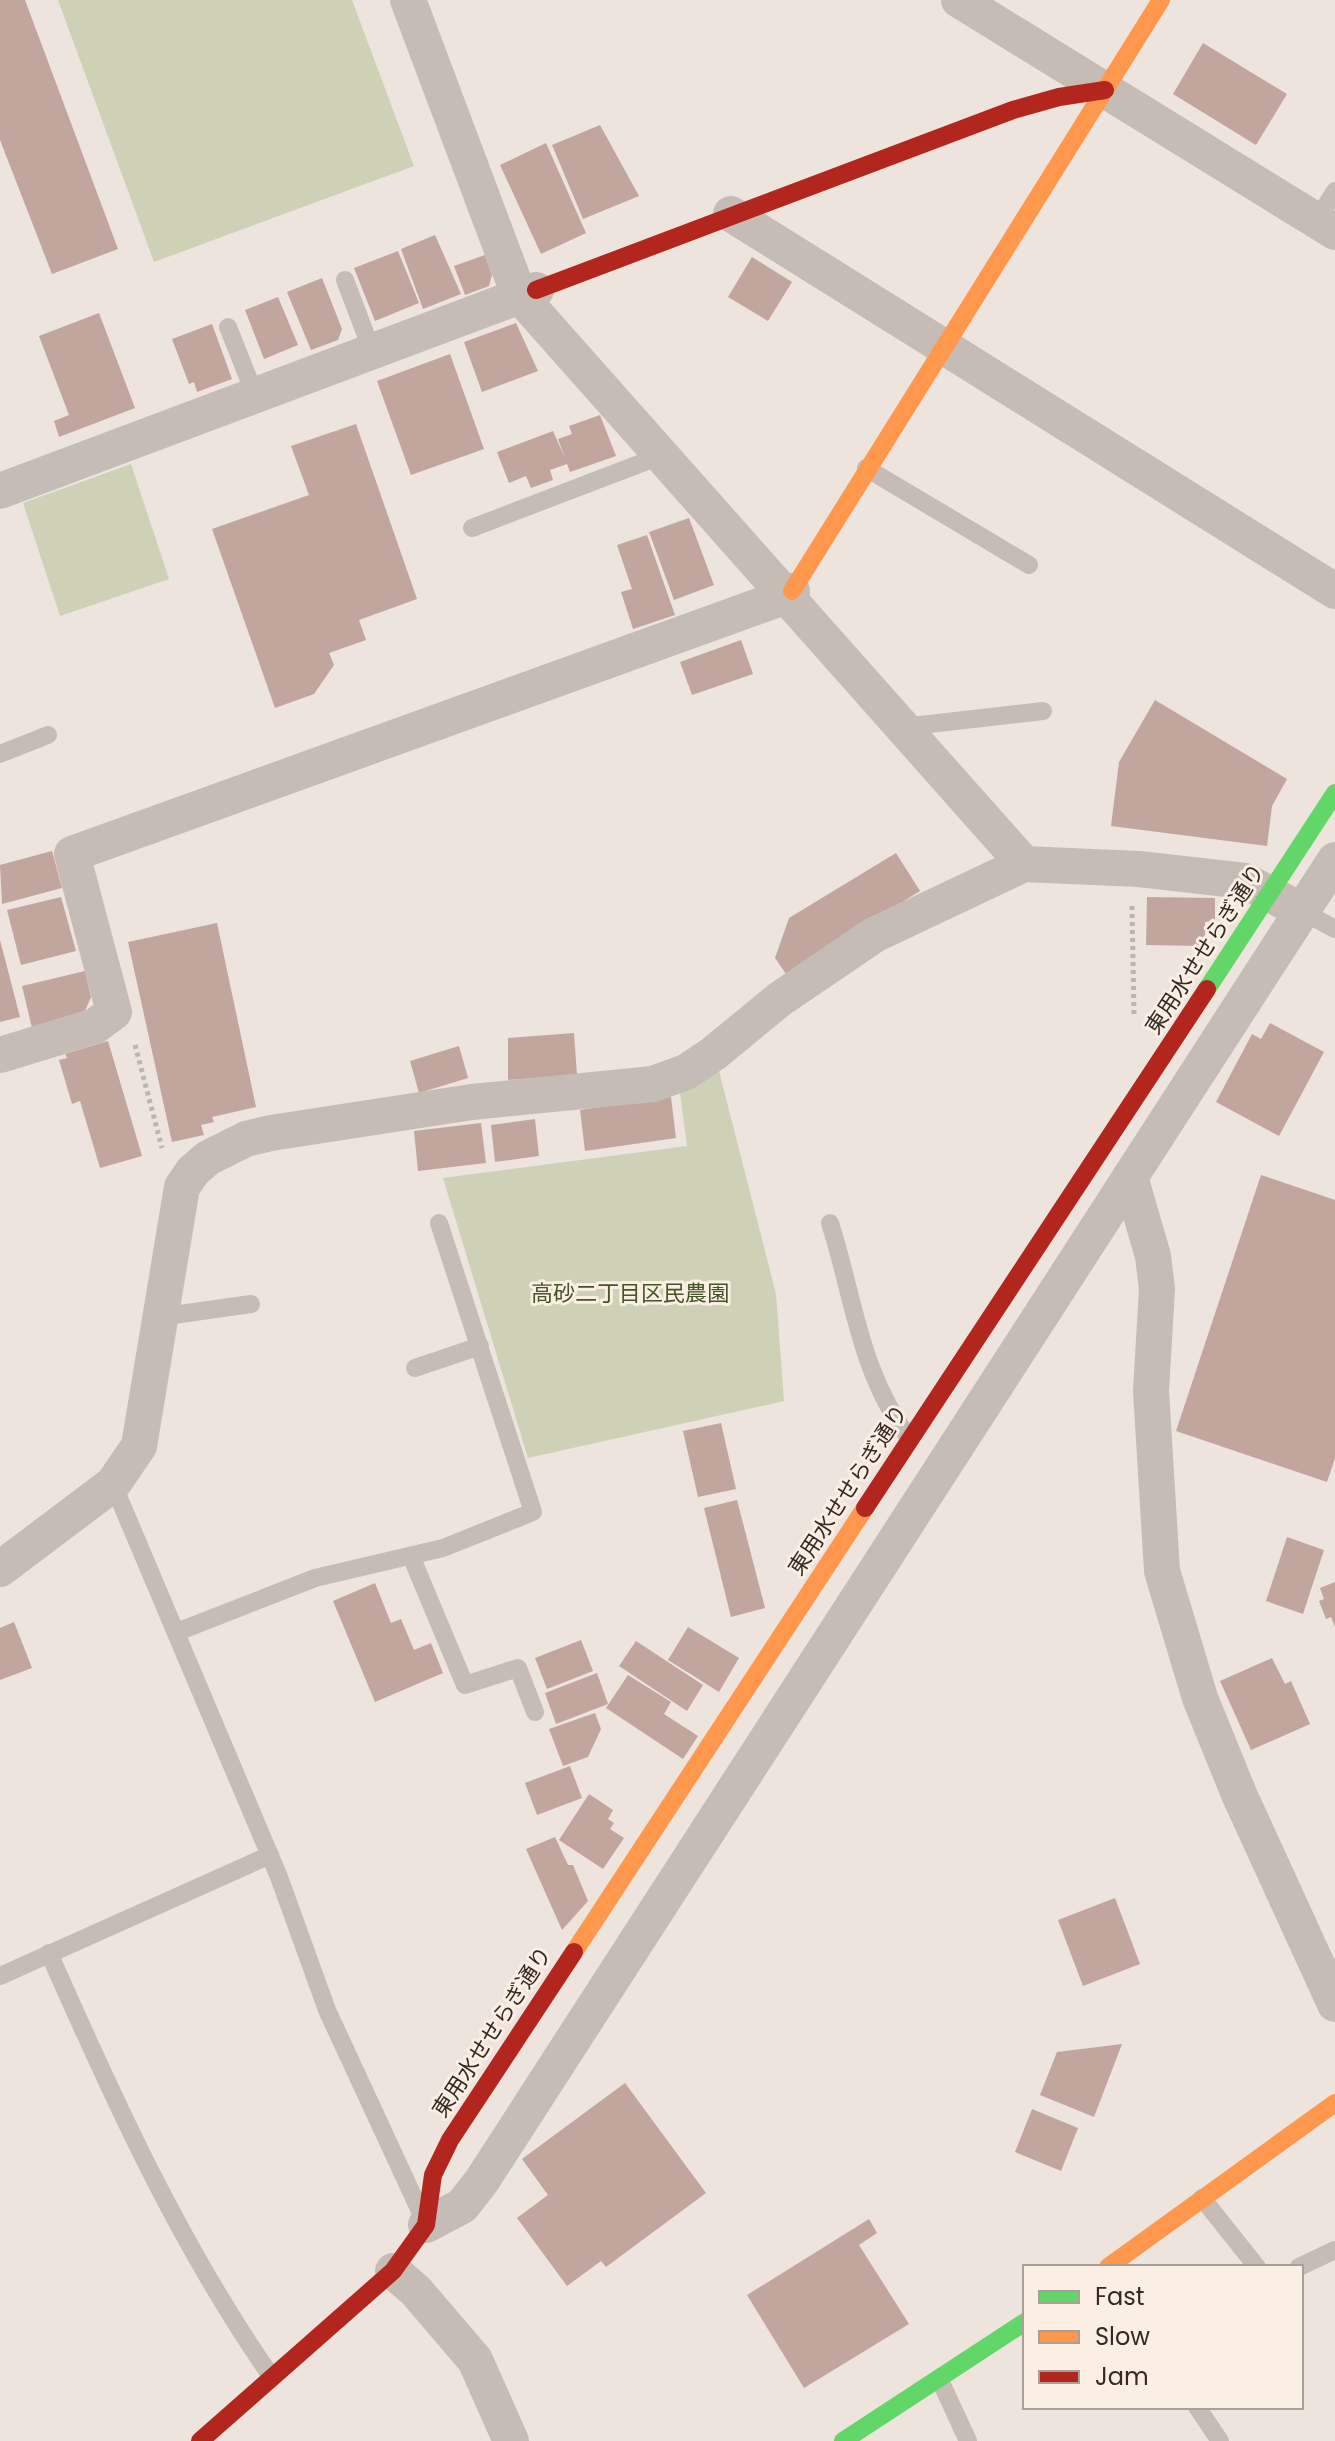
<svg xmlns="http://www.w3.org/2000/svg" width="1335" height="2441" viewBox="0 0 1335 2441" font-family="Poppins,'Noto Sans JP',sans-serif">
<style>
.green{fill:#ced1b6}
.building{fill:#c1a69e}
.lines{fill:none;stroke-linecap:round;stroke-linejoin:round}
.path{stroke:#beb5af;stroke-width:5;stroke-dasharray:4 4;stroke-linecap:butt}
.lane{stroke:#c5bcb6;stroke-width:18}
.street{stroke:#c5bcb6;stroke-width:36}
.fast{stroke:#63d668;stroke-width:18}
.slow{stroke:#ff974d;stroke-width:18}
.jam{stroke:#b3261e;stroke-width:18}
.labels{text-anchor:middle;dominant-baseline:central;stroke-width:6;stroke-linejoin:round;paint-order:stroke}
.street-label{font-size:22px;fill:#352925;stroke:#faefe3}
.park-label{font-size:22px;fill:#465528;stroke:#faefe3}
</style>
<rect width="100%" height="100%" fill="#ece4dd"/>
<!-- green -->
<g class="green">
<path d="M 58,0 L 352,0 L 414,166 L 154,262 Z"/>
<path d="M 131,464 L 169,579 L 60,616 L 23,503 Z"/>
<path d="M 719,1071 L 776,1294 L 784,1401 L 528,1458 L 443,1178 L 687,1146 L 680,1093 Z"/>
</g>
<!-- building -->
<g class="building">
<path d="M 0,0 L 25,0 L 118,249 L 52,274 L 0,140 Z"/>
<path d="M 1203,43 L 1287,94 L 1256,145 L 1173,94 Z"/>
<path d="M 600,125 L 639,196 L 583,219 L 552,145 Z"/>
<path d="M 546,143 L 586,233 L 541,254 L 500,165 Z"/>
<path d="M 435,235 L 461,294 L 423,309 L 401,249 Z"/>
<path d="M 398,251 L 419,303 L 375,321 L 354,268 Z"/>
<path d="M 485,255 L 492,275 L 489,286 L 465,295 L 454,266 Z"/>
<path d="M 752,257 L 792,282 L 768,321 L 728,297 Z"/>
<path d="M 322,278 L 342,329 L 338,340 L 311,350 L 287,292 Z"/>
<path d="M 278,297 L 298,345 L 264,359 L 245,310 Z"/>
<path d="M 99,313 L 135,408 L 59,437 L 54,421 L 69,415 L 39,336 Z"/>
<path d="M 516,323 L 538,371 L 482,392 L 464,342 Z"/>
<path d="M 212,324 L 232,379 L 197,392 L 194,382 L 189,384 L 172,339 Z"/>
<path d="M 450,354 L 484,449 L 411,475 L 377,381 Z"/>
<path d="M 600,415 L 616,456 L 570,472 L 567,464 L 550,470 L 553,480 L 531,488 L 526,476 L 509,483 L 497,452 L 553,431 L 565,458 L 558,439 L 572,434 L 569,426 Z"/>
<path d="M 356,424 L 417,599 L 359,620 L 366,640 L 329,653 L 334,665 L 314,694 L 275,708 L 212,529 L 309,495 L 291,446 Z"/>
<path d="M 689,518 L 714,585 L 674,600 L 649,532 Z"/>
<path d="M 647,535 L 675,615 L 633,629 L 621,592 L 632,589 L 617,545 Z"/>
<path d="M 741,640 L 753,674 L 692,695 L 680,662 Z"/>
<path d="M 1155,700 L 1287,779 L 1272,806 L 1267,846 L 1111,826 L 1119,762 Z"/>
<path d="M 52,851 L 62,888 L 2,904 L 0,865 Z"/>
<path d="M 896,853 L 920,891 L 786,974 L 775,958 L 789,918 Z"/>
<path d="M 61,897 L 76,951 L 21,965 L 7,910 Z"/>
<path d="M 1147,897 L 1215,898 L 1215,921 L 1205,922 L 1205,946 L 1146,945 Z"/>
<path d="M 217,923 L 256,1107 L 212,1117 L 214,1122 L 201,1125 L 204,1135 L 172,1142 L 128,942 Z"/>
<path d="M 0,940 L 20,1017 L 0,1022 Z"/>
<path d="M 85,971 L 91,997 L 83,1016 L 32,1028 L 22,986 Z"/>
<path d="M 1270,1023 L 1324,1052 L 1279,1136 L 1216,1102 L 1252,1034 L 1261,1039 Z"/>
<path d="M 574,1033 L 577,1075 L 508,1080 L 508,1038 Z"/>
<path d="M 108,1041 L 142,1156 L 100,1168 L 80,1101 L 72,1104 L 59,1060 L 67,1058 L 65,1054 Z"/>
<path d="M 459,1046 L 468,1078 L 419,1093 L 410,1061 Z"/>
<path d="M 671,1097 L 676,1138 L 585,1151 L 580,1110 Z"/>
<path d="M 535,1119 L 539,1156 L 495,1162 L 491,1125 Z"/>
<path d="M 481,1123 L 486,1163 L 418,1171 L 414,1131 Z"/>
<path d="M 1261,1175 L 1335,1200 L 1335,1458 L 1327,1482 L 1176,1431 Z"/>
<path d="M 721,1423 L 736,1489 L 698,1497 L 683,1431 Z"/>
<path d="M 737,1500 L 765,1608 L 731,1617 L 704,1508 Z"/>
<path d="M 1287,1537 L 1324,1550 L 1303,1614 L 1266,1601 Z"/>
<path d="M 1335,1582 L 1335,1627 L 1331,1617 L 1326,1619 L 1319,1601 L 1324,1599 L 1320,1588 Z"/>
<path d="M 375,1583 L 391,1623 L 401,1619 L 414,1650 L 431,1643 L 443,1673 L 375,1702 L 333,1601 Z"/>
<path d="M 14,1622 L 32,1668 L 0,1680 L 0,1628 Z"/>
<path d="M 688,1627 L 739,1658 L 719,1692 L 668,1660 Z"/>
<path d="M 581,1640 L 593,1671 L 547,1689 L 535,1658 Z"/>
<path d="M 636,1641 L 703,1685 L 687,1711 L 619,1666 Z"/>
<path d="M 1272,1658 L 1285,1684 L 1291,1681 L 1310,1724 L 1251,1750 L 1220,1681 Z"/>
<path d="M 597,1673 L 608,1704 L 556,1724 L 545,1693 Z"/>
<path d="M 628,1675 L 671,1702 L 664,1714 L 698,1736 L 683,1759 L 606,1708 Z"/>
<path d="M 595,1713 L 601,1729 L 588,1757 L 563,1766 L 549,1729 Z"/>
<path d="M 570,1766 L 582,1798 L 537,1815 L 525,1783 Z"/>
<path d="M 589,1794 L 613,1810 L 608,1819 L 614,1823 L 610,1829 L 624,1838 L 603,1869 L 559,1840 Z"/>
<path d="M 555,1837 L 568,1865 L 573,1865 L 588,1901 L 562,1930 L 526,1849 Z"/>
<path d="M 1115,1898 L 1140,1964 L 1083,1986 L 1058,1920 Z"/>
<path d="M 1122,2044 L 1094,2117 L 1040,2095 L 1057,2052 Z"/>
<path d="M 625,2083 L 706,2193 L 606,2267 L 601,2261 L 567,2286 L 517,2218 L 548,2195 L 522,2159 Z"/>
<path d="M 1032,2109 L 1078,2128 L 1061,2171 L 1015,2152 Z"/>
<path d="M 869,2219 L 877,2233 L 859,2245 L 909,2324 L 804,2388 L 747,2295 Z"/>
</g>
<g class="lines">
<!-- path -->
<g class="path">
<path d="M 1132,906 L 1134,1016"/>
<path d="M 135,1045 L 162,1148"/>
</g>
<!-- lane -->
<g class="lane">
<path d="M 1317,220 L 1335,191"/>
<path d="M 345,280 L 372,351"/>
<path d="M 228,327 L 255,395"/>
<path d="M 866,468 L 1029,565"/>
<path d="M 472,528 L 660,456"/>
<path d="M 903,727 L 1043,711"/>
<path d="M 0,754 L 48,735"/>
<path d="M 1302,911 L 1335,929"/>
<path d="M 830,1223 C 854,1298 860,1375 910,1439"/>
<path d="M 159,1317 L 251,1304"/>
<path d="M 415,1368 L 480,1346"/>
<path d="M 113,1484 L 279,1877 L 327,2010 L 420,2211"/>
<path d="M 411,1556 L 465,1685 L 518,1668 L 535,1712"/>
<path d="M 177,1632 L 315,1578 L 443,1548 L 533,1512 L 439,1223"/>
<path d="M 49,1953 C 113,2098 180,2246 271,2376"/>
<path d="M 0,1976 L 270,1855"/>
<path d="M 1202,2198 L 1257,2267"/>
<path d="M 1299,2267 L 1335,2250"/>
<path d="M 939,2378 L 968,2441"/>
<path d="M 1197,2407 L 1220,2441"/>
</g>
<!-- street -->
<g class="street">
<path d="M 408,0 L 519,295 L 1024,864"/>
<path d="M 959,0 L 1335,232"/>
<path d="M 731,214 L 1335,591"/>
<path d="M 0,491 L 536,290"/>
<path d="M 0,1055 L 95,1026 L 114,1012 L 72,854 L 784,597 L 792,591"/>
<path d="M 1130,1177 L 1153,1256 L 1157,1289 L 1151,1391 L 1162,1571 L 1200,1698 L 1239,1794 L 1335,2004"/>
<path d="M 0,1569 L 113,1484 L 139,1446 L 182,1187 L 193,1171 L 208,1158 L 246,1139 L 271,1133 L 472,1102 L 653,1084 L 686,1072 L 713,1054 L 780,999 L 874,935 L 1024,864 L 1139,869 L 1245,881 L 1302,911"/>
<path d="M 426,2225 L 462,2206 L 481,2182 L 1335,860"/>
<path d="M 393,2271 L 416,2291 L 475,2360 L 511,2441"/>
</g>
<!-- fast -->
<g class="fast">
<path d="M 1207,989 L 1335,793"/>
<path d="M 843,2441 L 1025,2322"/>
</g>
<!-- slow -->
<g class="slow">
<path d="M 792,591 L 1161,0"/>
<path d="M 574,1952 L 865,1508"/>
<path d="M 1108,2267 L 1335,2103"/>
</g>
<!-- jam -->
<g class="jam">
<path d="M 536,290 L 1013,110 L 1059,97 L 1105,90"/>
<path d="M 865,1508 L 1207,989"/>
<path d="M 200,2441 L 393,2271 L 426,2225 L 433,2175 L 450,2140 L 574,1952"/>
</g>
</g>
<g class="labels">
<!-- street labels -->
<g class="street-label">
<text transform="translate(1205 949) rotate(-57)">東用水せせらぎ通り</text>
<text transform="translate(848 1490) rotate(-57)">東用水せせらぎ通り</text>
<text transform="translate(492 2032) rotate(-57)">東用水せせらぎ通り</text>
</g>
<!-- park labels -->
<g class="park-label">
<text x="630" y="1293">高砂二丁目区民農園</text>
</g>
</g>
<!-- legend -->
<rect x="1023" y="2265" width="280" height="144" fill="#faefe3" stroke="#aba097" stroke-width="2"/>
<rect x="1039" y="2291" width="40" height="12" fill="#63d668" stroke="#aba097" stroke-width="2"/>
<text x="1095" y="2305" font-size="24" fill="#352925">Fast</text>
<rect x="1039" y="2331" width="40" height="12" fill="#ff974d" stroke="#aba097" stroke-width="2"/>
<text x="1095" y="2345" font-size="24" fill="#352925">Slow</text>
<rect x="1039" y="2371" width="40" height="12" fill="#b3261e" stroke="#aba097" stroke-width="2"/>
<text x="1095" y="2385" font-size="24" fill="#352925">Jam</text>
</svg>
